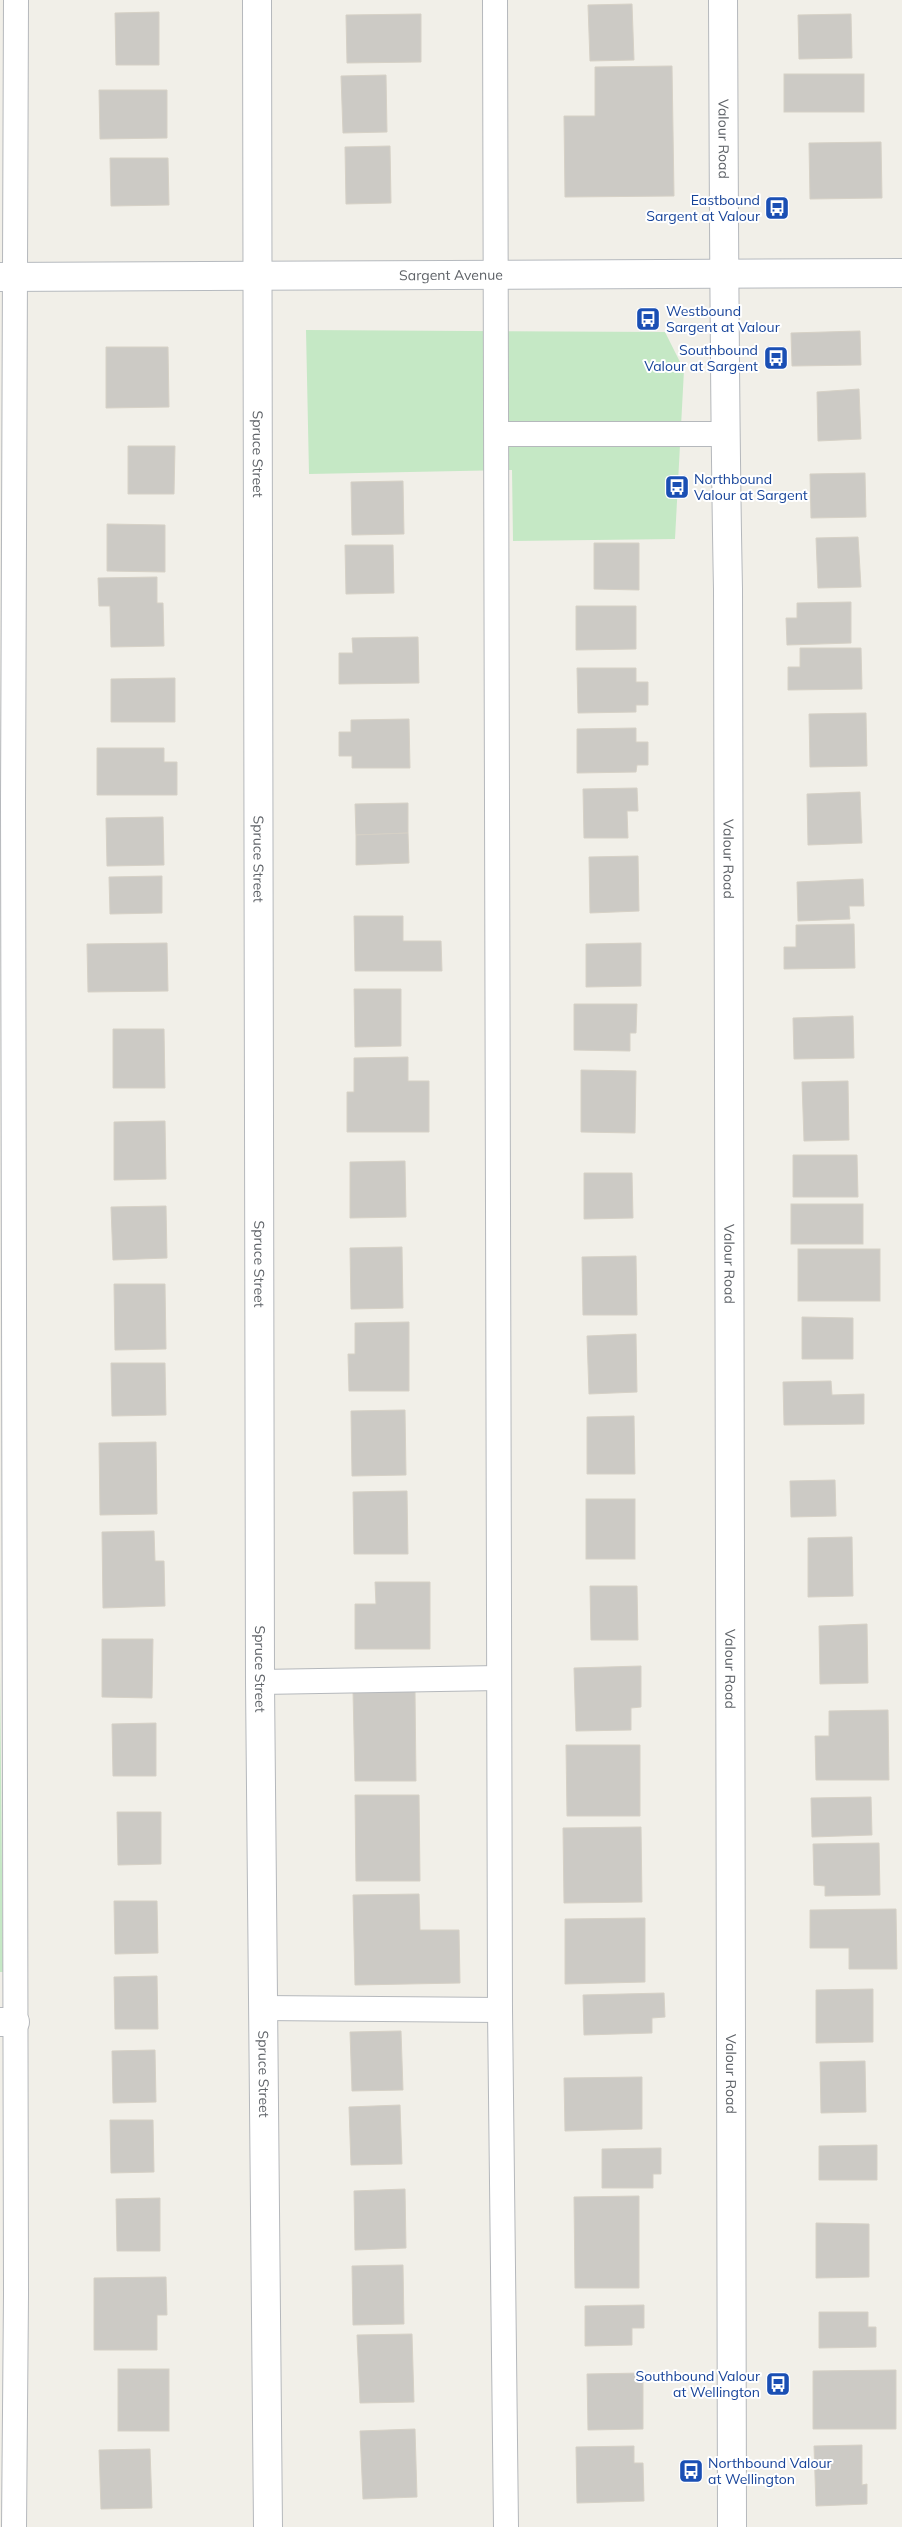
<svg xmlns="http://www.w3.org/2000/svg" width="902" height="2527" viewBox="0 0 902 2527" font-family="Mulish,sans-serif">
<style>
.green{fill:#c5e8c5}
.building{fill:#cccac5;stroke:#d6d1c6}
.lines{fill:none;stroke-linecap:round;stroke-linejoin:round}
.service-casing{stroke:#b5b8bc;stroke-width:26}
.minor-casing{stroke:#b5b8bc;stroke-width:30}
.secondary-casing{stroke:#b6babf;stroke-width:30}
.service{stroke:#fff;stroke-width:24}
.minor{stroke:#fff;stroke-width:28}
.secondary{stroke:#fff;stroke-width:28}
.labels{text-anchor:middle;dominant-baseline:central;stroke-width:4;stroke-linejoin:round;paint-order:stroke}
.street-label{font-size:14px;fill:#5f6368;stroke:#fff}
.transit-label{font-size:14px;fill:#164399;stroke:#fff;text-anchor:end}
</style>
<rect width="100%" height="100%" fill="#f1efe8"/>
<!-- green -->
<g class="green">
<path d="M 306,330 L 665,332 L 684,370 L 675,539 L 513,541 L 512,470 L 309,474 Z"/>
<path d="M 0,1668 L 3,1972 L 0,1972 Z"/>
</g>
<!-- building -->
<g class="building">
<path d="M 632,4 L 634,60 L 590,61 L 588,5 Z"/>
<path d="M 159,12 L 159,65 L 116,65 L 115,13 Z"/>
<path d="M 421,14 L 421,62 L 347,63 L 346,15 Z"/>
<path d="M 851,14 L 852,58 L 799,59 L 798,15 Z"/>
<path d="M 672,66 L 674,196 L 565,197 L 564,116 L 595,116 L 595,67 Z"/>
<rect x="784" y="74" width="80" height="38"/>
<path d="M 386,75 L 387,132 L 343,133 L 341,76 Z"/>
<path d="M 99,90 L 167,90 L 167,138 L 100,139 Z"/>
<path d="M 881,142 L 882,198 L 810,199 L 809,143 Z"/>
<path d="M 390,146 L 391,203 L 346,204 L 345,147 Z"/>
<path d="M 110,158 L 168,158 L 169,205 L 111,206 Z"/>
<path d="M 860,331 L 861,365 L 792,366 L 791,333 Z"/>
<path d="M 106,347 L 168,347 L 169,407 L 106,408 Z"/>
<path d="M 859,389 L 861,439 L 818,441 L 817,392 Z"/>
<path d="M 128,446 L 175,446 L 174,494 L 128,494 Z"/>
<path d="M 865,473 L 866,517 L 811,518 L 810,474 Z"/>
<path d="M 403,481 L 404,534 L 352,535 L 351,482 Z"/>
<path d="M 107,524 L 165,525 L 165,572 L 107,571 Z"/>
<path d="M 858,537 L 861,587 L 818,588 L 816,538 Z"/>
<path d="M 594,543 L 639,543 L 639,590 L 594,589 Z"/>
<path d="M 345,545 L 393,545 L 394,593 L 346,594 Z"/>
<path d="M 157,577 L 157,603 L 163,603 L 164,646 L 111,647 L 110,606 L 99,606 L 98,578 Z"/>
<path d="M 851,602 L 851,643 L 787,645 L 786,618 L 797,618 L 797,603 Z"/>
<path d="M 576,606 L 636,606 L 636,649 L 576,650 Z"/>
<path d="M 418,637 L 419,683 L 339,684 L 339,653 L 353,653 L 352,638 Z"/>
<path d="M 800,648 L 861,648 L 862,689 L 788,690 L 788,667 L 800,667 Z"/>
<path d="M 577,668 L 636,668 L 636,682 L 648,682 L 648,705 L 636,705 L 636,712 L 578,713 Z"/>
<path d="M 175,678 L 175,722 L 111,722 L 111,679 Z"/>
<path d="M 866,713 L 867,766 L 810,767 L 809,714 Z"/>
<path d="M 409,719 L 410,768 L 352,768 L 352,756 L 339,756 L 339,732 L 351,732 L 351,720 Z"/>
<path d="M 636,728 L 636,742 L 648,742 L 648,765 L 637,765 L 636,772 L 577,773 L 577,729 Z"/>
<path d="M 97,748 L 164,748 L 164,762 L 177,762 L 177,795 L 97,795 Z"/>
<path d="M 637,788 L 638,811 L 627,811 L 628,838 L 584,838 L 583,789 Z"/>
<path d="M 860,792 L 862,843 L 808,845 L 807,794 Z"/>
<path d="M 408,803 L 408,833 L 356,835 L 355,804 Z"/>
<path d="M 163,817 L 164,865 L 107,866 L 106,818 Z"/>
<path d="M 408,833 L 409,863 L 356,865 L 356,835 Z"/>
<path d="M 638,856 L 639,911 L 590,913 L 589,857 Z"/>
<path d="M 162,876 L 162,913 L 110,914 L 109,877 Z"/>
<path d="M 863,879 L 864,906 L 849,906 L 850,919 L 798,921 L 797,882 Z"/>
<path d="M 354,916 L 403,916 L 403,941 L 441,941 L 442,971 L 355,971 Z"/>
<path d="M 854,924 L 855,968 L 784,969 L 784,947 L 796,947 L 796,925 Z"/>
<path d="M 167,943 L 168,991 L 88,992 L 87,944 Z"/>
<path d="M 641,943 L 641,986 L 586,987 L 586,944 Z"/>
<path d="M 354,989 L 401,989 L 401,1046 L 355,1047 Z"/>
<path d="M 574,1004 L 637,1004 L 636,1033 L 630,1033 L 630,1051 L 574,1050 Z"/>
<path d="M 853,1016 L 854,1058 L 794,1059 L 793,1018 Z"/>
<path d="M 113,1029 L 164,1029 L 165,1088 L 113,1088 Z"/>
<path d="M 408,1057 L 408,1081 L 429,1081 L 429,1132 L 347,1132 L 347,1092 L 354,1092 L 354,1058 Z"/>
<path d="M 581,1070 L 636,1071 L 635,1133 L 581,1132 Z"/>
<path d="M 848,1081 L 849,1140 L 804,1141 L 802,1082 Z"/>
<path d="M 165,1121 L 166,1179 L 114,1180 L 114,1122 Z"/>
<path d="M 793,1155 L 857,1155 L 858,1197 L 793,1197 Z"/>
<path d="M 405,1161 L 406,1217 L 350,1218 L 350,1162 Z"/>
<path d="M 584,1173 L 632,1173 L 633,1218 L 584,1219 Z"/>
<rect x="791" y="1204" width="72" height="40"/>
<path d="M 166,1206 L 167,1258 L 113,1260 L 111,1207 Z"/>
<path d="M 402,1247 L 403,1308 L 351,1309 L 350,1248 Z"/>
<rect x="798" y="1249" width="82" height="52"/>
<path d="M 636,1256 L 637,1315 L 583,1315 L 582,1257 Z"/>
<path d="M 114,1284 L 165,1284 L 166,1349 L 115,1350 Z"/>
<path d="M 802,1317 L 853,1318 L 853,1359 L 802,1359 Z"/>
<path d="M 409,1322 L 409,1391 L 349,1391 L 348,1354 L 355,1354 L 355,1323 Z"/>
<path d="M 636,1334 L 637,1392 L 589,1394 L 587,1336 Z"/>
<path d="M 111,1363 L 165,1363 L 166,1415 L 112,1416 Z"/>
<path d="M 831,1381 L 832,1395 L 864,1394 L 864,1424 L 784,1425 L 783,1382 Z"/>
<path d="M 405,1410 L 406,1475 L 352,1476 L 351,1411 Z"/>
<path d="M 634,1416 L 635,1474 L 587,1474 L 587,1417 Z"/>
<path d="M 156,1442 L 157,1514 L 100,1515 L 99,1443 Z"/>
<path d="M 835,1480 L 836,1516 L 791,1517 L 790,1481 Z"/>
<path d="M 407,1491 L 408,1554 L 354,1554 L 353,1492 Z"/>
<rect x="586" y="1499" width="49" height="60"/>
<path d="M 154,1531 L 155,1561 L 164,1561 L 165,1606 L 103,1608 L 102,1532 Z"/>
<path d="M 852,1537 L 853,1596 L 808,1597 L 808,1538 Z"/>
<path d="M 375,1582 L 430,1582 L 430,1649 L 355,1649 L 355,1604 L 376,1604 Z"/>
<path d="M 590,1586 L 637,1586 L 638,1640 L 591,1640 Z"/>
<path d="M 867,1624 L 868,1683 L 820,1684 L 819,1626 Z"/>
<path d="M 102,1639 L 153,1639 L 152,1698 L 102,1697 Z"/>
<path d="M 641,1666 L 641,1707 L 631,1708 L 631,1730 L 576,1731 L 574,1668 Z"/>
<path d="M 415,1690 L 416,1781 L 355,1781 L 353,1691 Z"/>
<path d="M 888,1710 L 889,1780 L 816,1780 L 815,1736 L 829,1736 L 829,1711 Z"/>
<path d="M 156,1723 L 156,1776 L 113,1776 L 112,1724 Z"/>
<path d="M 566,1745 L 640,1745 L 640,1816 L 567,1816 Z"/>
<path d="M 355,1795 L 419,1795 L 420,1881 L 356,1881 Z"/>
<path d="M 871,1797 L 872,1835 L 812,1837 L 811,1798 Z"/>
<path d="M 117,1812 L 161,1812 L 161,1864 L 118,1865 Z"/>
<path d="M 641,1827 L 642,1902 L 564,1903 L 563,1828 Z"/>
<path d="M 879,1843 L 880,1895 L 825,1896 L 825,1886 L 814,1885 L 813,1844 Z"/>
<path d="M 419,1894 L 420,1930 L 459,1930 L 460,1983 L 355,1985 L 353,1895 Z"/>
<path d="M 114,1901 L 157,1901 L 158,1953 L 115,1954 Z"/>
<path d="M 896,1909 L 897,1969 L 849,1969 L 849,1948 L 810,1948 L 810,1910 Z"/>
<path d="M 645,1918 L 645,1982 L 565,1984 L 565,1919 Z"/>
<path d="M 157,1976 L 158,2029 L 115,2029 L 114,1977 Z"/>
<path d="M 873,1989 L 873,2042 L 816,2043 L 816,1990 Z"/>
<path d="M 664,1993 L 665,2017 L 652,2018 L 652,2033 L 584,2035 L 583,1995 Z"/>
<path d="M 401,2031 L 403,2090 L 352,2091 L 350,2032 Z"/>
<path d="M 155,2050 L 156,2102 L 113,2103 L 112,2051 Z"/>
<path d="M 865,2061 L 866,2112 L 821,2113 L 820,2062 Z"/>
<path d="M 642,2077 L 642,2129 L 565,2131 L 564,2078 Z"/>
<path d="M 400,2105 L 402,2164 L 351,2165 L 349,2107 Z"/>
<path d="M 110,2120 L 153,2120 L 154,2172 L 111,2173 Z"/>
<path d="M 877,2145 L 877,2180 L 819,2180 L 819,2146 Z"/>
<path d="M 661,2148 L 661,2174 L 653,2174 L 653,2188 L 602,2188 L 602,2149 Z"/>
<path d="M 405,2189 L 406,2248 L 355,2250 L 354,2191 Z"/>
<path d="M 639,2196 L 639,2288 L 575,2288 L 574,2197 Z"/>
<path d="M 160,2198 L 160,2251 L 117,2251 L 116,2199 Z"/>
<path d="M 816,2223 L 869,2224 L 869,2277 L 816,2278 Z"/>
<path d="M 403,2265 L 404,2324 L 353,2325 L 352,2266 Z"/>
<path d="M 166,2277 L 167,2315 L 157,2315 L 157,2350 L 94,2350 L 94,2278 Z"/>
<path d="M 644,2305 L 644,2328 L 632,2328 L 632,2345 L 585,2346 L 585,2306 Z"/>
<path d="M 819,2312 L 868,2312 L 868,2327 L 876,2327 L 876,2347 L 819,2348 Z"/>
<path d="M 412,2334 L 414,2402 L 360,2403 L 357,2335 Z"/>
<rect x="118" y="2369" width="51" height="62"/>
<path d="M 896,2370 L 896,2429 L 813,2429 L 813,2371 Z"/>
<path d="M 643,2373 L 643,2429 L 588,2430 L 587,2374 Z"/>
<path d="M 415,2429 L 417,2497 L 363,2499 L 360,2431 Z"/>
<path d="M 862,2445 L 862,2485 L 867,2484 L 867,2504 L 816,2506 L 814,2446 Z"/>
<path d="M 634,2446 L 634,2463 L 643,2463 L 644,2501 L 577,2503 L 576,2447 Z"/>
<path d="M 150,2449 L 152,2508 L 101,2509 L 99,2450 Z"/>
</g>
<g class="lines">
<defs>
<g id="service">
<path d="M 495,0 L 500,2010 L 506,2527"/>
<path d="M 497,434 L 725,434"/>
<path d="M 260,1682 L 499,1678"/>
<path d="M 262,2008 L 500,2010"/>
<path d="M 14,2527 L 16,2295 L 13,805 L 16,0"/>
</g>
<g id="minor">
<path id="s1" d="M 257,0 L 260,1682 L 268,2527"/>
<path id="s2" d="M 723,0 C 724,196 724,393 728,589 L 732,2527"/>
<path d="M 0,2022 L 15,2022"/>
</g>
<g id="secondary">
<path id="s3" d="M 0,277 L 902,273"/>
</g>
</defs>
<!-- service casing -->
<use href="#service" class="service-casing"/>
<!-- minor casing -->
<use href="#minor" class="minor-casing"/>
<!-- secondary casing -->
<use href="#secondary" class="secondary-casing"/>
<!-- service -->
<use href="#service" class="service"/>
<!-- minor -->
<use href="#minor" class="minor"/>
<!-- secondary -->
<use href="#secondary" class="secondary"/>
</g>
<!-- icons -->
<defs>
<symbol id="bus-square" viewBox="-11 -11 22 22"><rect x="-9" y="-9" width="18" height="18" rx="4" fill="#1a4fb4" stroke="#fff"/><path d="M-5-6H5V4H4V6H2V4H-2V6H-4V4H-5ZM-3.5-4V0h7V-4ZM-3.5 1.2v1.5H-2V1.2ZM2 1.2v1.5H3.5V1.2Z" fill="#fff"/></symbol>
</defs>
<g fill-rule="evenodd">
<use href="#bus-square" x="763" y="194" width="28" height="28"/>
<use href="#bus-square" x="634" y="305" width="28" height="28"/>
<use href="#bus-square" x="762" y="344" width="28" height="28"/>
<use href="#bus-square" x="663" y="473" width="28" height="28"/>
<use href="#bus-square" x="764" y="2370" width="28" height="28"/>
<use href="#bus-square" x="677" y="2457" width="28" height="28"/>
</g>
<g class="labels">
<!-- street labels -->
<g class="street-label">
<text stroke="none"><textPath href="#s2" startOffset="139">Valour Road</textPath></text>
<text stroke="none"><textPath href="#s3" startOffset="451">Sargent Avenue</textPath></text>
<text stroke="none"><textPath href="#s1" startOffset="454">Spruce Street</textPath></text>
<text stroke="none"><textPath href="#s2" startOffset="859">Valour Road</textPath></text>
<text stroke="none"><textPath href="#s1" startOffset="859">Spruce Street</textPath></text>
<text stroke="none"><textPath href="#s2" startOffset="1264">Valour Road</textPath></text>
<text stroke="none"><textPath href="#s1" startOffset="1264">Spruce Street</textPath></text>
<text stroke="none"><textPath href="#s2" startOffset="1669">Valour Road</textPath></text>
<text stroke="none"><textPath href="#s1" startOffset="1669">Spruce Street</textPath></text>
<text stroke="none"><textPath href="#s2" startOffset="2074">Valour Road</textPath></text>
<text stroke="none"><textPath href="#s1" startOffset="2074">Spruce Street</textPath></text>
</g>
<!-- transit labels -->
<g class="transit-label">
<text x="760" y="200">Eastbound<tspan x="760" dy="16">Sargent at Valour</tspan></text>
<text x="666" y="311" text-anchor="start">Westbound<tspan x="666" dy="16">Sargent at Valour</tspan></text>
<text x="758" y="350">Southbound<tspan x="758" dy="16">Valour at Sargent</tspan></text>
<text x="694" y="479" text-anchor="start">Northbound<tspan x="694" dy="16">Valour at Sargent</tspan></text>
<text x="760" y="2376">Southbound Valour<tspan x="760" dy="16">at Wellington</tspan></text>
<text x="708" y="2463" text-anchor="start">Northbound Valour<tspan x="708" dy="16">at Wellington</tspan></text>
</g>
</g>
</svg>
